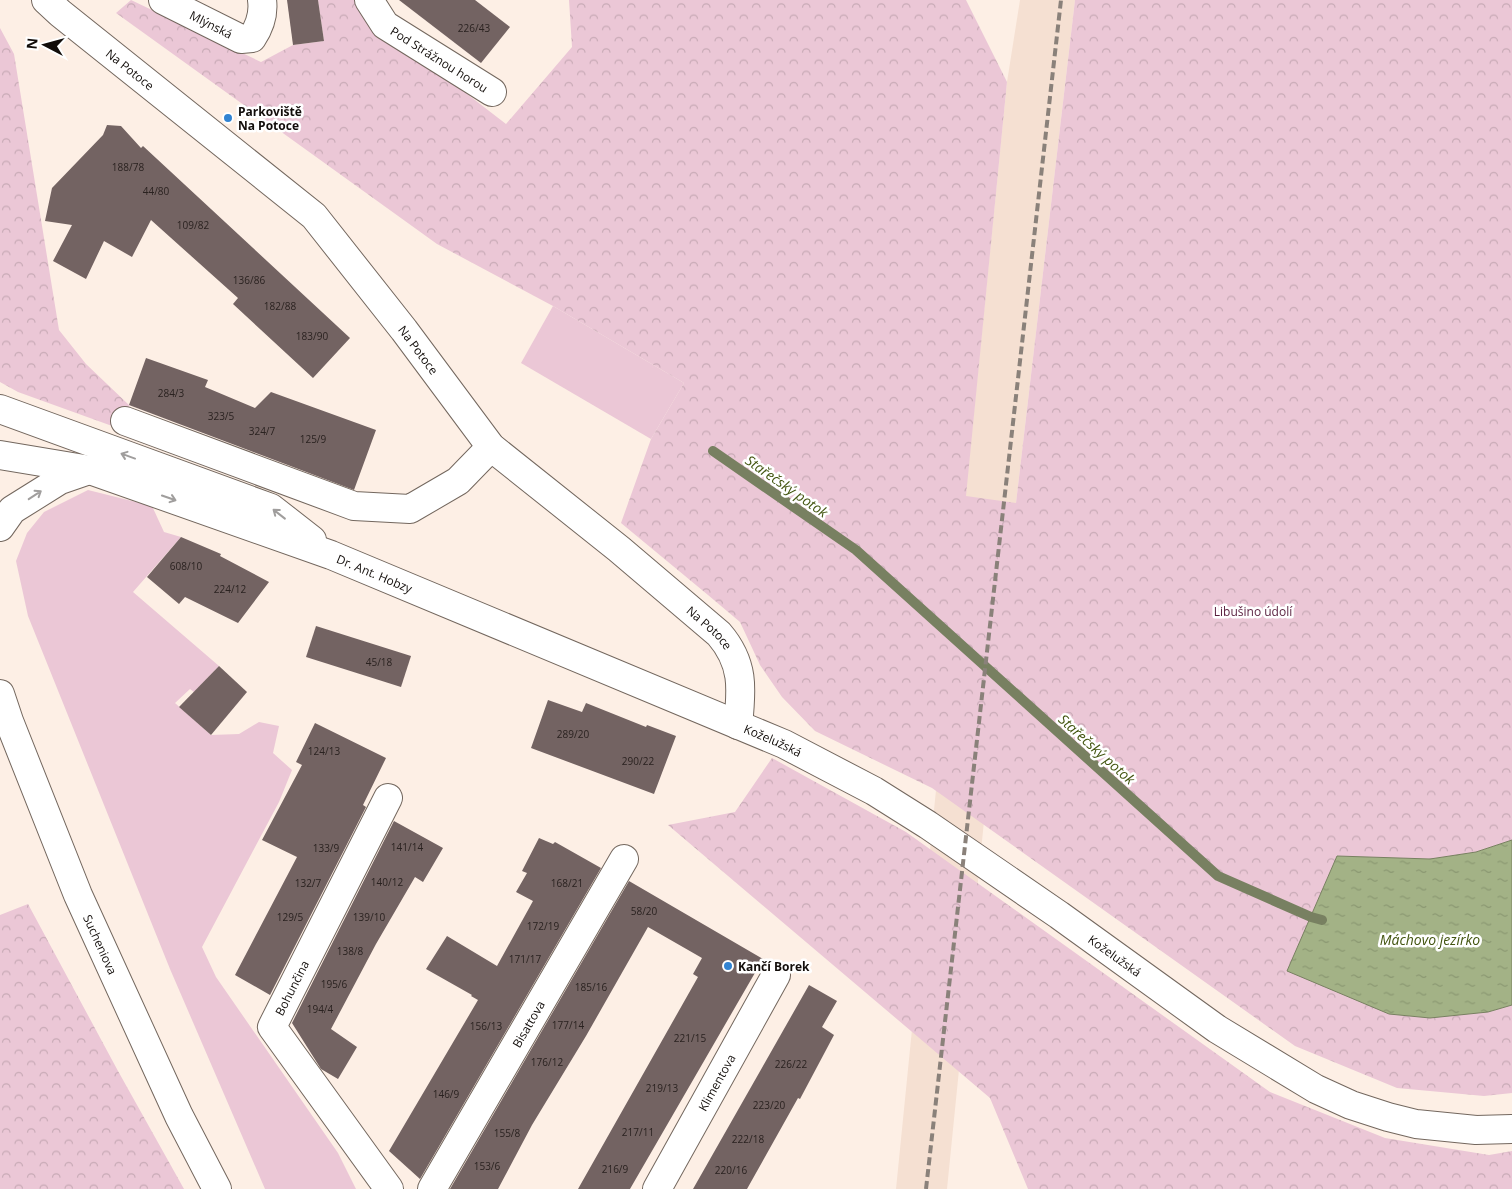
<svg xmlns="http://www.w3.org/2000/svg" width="1512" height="1189" viewBox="0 0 1512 1189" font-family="'Open Sans',sans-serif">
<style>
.built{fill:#f5e0d2}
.grass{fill:#ebc7d6}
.forest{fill:url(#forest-crowns)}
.water{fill:url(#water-ripples);stroke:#788061}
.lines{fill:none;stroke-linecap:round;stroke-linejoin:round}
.stream{stroke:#788061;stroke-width:10}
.building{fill:#736362}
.minor-casing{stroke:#73675e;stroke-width:30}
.major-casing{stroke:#73675e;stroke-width:30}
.minor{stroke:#fff;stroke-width:28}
.major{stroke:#fff;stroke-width:28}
.rail{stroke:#8a817a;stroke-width:4;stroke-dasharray:8 4;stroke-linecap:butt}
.oneway{stroke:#a09e9d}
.poi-dot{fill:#3183d2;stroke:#fff;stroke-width:2}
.labels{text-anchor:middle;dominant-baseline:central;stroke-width:5;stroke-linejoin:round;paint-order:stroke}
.number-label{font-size:10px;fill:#2a2220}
.street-label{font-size:12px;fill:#120d0a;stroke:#fff}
.poi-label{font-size:12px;font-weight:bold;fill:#120d0a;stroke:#fff;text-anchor:start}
.park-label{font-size:12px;fill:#581e3d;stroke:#fff}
.water-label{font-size:14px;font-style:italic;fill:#435510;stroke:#fff}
</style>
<defs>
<pattern id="forest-crowns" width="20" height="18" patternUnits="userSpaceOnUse" patternTransform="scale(1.25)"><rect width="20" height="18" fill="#ebc7d6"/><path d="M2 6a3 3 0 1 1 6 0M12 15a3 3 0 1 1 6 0" fill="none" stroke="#c8aab6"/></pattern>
<pattern id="water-ripples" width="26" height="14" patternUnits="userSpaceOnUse" patternTransform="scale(1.25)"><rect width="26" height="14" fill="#a3b286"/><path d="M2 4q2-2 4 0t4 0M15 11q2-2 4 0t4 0" fill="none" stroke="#8b9872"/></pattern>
</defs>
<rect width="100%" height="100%" fill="#fdefe5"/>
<!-- built -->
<path class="built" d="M 1020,0 L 1075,0 L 1016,503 L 947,1189 L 896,1189 L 1007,82 Z"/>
<!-- grass -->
<g class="grass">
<path d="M 553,306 L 684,383 L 651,439 L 521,363 Z"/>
<path d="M 88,490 L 152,506 L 164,532 L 181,537 L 133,592 L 219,666 L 194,692 L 190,689 L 175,703 L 211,735 L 239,734 L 259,722 L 279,726 L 273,753 L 292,770 L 279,802 L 202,947 L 216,977 L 338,1153 L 356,1189 L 265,1189 L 170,969 L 28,616 L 16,561 L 27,533 L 44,512 Z"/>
</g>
<!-- forest -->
<g class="forest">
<path d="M 131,0 L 261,62 L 293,45 L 324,41 L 318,0 L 361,0 L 375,23 L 506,124 L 572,47 L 569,0 L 966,0 L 1007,82 L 966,496 L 1016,503 L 1075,0 L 1512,0 L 1512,840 L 1476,852 L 1430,859 L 1337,856 L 1288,970 L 1488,1012 L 1512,1005 L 1512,1093 L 1484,1096 L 1397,1088 L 1295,1046 L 932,788 L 815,731 L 782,697 L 760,665 L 740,622 L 708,595 L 621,523 L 651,439 L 684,383 L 553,306 L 437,244 L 116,13 Z"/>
<path d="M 0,28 L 14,54 L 59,330 L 86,364 L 129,405 L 137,435 L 18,392 L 0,382 Z"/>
<path d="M 772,758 L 906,832 L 1270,1092 L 1385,1138 L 1489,1155 L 1512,1151 L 1512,1189 L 1028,1189 L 990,1098 L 668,825 L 735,812 Z"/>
<path d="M 28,904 L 118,1071 L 184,1189 L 0,1189 L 0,915 Z"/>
</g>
<!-- water -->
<path class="water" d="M 1512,840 L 1512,1005 L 1488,1012 L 1430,1018 L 1389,1014 L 1287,971 L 1337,856 L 1430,859 L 1476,852 Z"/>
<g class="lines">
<!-- stream -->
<path class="stream" d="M 713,451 L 856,550 L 1218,876 L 1311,917 L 1322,920"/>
</g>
<!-- building -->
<g class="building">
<path d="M 287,0 L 318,0 L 324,41 L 293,45 Z"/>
<path d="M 399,0 L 475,0 L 510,27 L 481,63 Z"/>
<path d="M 107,125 L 121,126 L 141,148 L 143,146 L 350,338 L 313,378 L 233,304 L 238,298 L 151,220 L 132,257 L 104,241 L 86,279 L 53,261 L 72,225 L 45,221 L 52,188 L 103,135 Z"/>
<path d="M 146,358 L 208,380 L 205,387 L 255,408 L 271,392 L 376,430 L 354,490 L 129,405 Z"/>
<path d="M 181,537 L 221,554 L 220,556 L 269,582 L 238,623 L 185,597 L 179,604 L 147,577 Z"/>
<path d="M 316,626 L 411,656 L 401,687 L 306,657 Z"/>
<path d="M 219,666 L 247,692 L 211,735 L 179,707 Z"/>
<path d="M 548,700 L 582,712 L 586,703 L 646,727 L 647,725 L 676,736 L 654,794 L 531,748 Z"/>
<path d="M 315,723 L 386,758 L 363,805 L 366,807 L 270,995 L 235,975 L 297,857 L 262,840 L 302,765 L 296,762 Z"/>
<path d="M 394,821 L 443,848 L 423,882 L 415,877 L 376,944 L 331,1029 L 357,1047 L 338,1079 L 321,1069 L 292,1023 Z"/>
<path d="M 539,838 L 553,844 L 555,842 L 601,868 L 420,1179 L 389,1151 L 478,1000 L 471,996 L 472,995 L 426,969 L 447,936 L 497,966 L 533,901 L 516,892 L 527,873 L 522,871 Z"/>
<path d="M 629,881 L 763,959 L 630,1189 L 578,1189 L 698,977 L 693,974 L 702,958 L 648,927 L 586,1036 L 532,1125 L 498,1189 L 450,1189 Z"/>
<path d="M 809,985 L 837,1001 L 822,1027 L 834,1035 L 800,1099 L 798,1098 L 747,1189 L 693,1189 Z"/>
</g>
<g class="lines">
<defs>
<g id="minor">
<path id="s1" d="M 46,0 L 60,13 L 314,216 L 404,330 L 491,447 L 619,549 L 719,634 C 744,663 742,688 738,725"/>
<path id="s2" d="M 163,0 L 241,39 L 252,38 C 260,26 264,14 262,0"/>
<path id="s3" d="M 369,0 L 385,25 L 492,92"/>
<path d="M 125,421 L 354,506 L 410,509 L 458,481 L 491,447"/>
<path d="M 388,798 L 272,1027 L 389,1189"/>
<path id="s4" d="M 432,1189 L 624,859"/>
<path id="s5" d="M 657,1189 L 776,975"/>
</g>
<g id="major">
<path d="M 0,409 L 271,508 L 312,540"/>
<path id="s6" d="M 0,455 L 90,470 L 331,555 L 784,744 L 874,791 L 928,825 L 1059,915 L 1217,1029 L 1316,1089 L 1351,1105 L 1388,1117 L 1416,1124 L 1476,1130 L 1512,1129"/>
<path d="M 0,527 L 12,510 L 60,480 L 89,470"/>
<path id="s7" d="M 0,694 L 9,721 L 78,895 L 179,1116 L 217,1189"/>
</g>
</defs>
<!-- minor casing -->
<use href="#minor" class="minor-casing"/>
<!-- major casing -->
<use href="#major" class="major-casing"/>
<!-- minor -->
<use href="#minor" class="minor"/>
<!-- major -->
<use href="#major" class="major"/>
<!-- rail -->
<path class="rail" d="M 926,1189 L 1061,0"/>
</g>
<!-- one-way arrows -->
<defs><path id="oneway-shaft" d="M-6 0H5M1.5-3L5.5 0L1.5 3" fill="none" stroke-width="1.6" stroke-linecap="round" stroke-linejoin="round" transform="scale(1.25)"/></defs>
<g class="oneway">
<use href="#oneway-shaft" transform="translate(128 456) rotate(-160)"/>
<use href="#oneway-shaft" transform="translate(35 495) rotate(-33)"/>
<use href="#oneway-shaft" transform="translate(169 498) rotate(19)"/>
<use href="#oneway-shaft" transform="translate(279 514) rotate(-142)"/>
</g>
<!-- markers -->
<g class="poi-dot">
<circle cx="228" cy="118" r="5"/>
<circle cx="728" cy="966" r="5"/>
</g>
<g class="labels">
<!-- number labels -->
<g class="number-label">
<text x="474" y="28">226/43</text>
<text x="128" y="167">188/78</text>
<text x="156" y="191">44/80</text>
<text x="193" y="225">109/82</text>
<text x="249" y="280">136/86</text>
<text x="280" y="306">182/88</text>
<text x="312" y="336">183/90</text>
<text x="171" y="393">284/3</text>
<text x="221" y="416">323/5</text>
<text x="262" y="431">324/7</text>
<text x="313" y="439">125/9</text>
<text x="186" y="566">608/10</text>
<text x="230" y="589">224/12</text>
<text x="379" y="662">45/18</text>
<text x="573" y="734">289/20</text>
<text x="324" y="751">124/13</text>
<text x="638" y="761">290/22</text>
<text x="407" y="847">141/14</text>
<text x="326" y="848">133/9</text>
<text x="387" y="882">140/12</text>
<text x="308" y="883">132/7</text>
<text x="567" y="883">168/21</text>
<text x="644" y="911">58/20</text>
<text x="290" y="917">129/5</text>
<text x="369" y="917">139/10</text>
<text x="543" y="926">172/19</text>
<text x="350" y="951">138/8</text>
<text x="525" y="959">171/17</text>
<text x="334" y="984">195/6</text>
<text x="591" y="987">185/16</text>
<text x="320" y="1009">194/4</text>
<text x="568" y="1025">177/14</text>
<text x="486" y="1026">156/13</text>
<text x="690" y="1038">221/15</text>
<text x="547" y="1062">176/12</text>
<text x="791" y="1064">226/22</text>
<text x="662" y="1088">219/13</text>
<text x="446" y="1094">146/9</text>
<text x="769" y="1105">223/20</text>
<text x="638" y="1132">217/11</text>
<text x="507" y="1133">155/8</text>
<text x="748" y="1139">222/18</text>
<text x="487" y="1166">153/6</text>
<text x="615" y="1169">216/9</text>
<text x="731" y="1170">220/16</text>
</g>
<!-- street labels -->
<g class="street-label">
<text stroke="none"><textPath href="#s2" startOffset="54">Mlýnská</textPath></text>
<text stroke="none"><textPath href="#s3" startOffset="94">Pod Strážnou horou</textPath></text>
<text stroke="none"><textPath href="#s1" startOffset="109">Na Potoce</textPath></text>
<text stroke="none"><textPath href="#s1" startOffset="514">Na Potoce</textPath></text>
<text stroke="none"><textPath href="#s6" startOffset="394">Dr. Ant. Hobzy</textPath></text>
<text stroke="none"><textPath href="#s1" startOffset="919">Na Potoce</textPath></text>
<text stroke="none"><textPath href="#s6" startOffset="826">Koželužská</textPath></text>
<text stroke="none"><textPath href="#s7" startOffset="270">Sucheniova</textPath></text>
<text stroke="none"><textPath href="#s6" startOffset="1231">Koželužská</textPath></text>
<text transform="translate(292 988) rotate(-63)">Bohunčina</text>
<text stroke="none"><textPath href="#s4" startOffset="191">Bisattova</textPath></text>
<text stroke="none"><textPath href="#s5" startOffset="122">Klimentova</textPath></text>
</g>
<!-- poi labels -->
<g class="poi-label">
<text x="238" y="111">Parkoviště<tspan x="238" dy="14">Na Potoce</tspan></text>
<text x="738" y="966">Kančí Borek</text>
</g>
<!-- park labels -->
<g class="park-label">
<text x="1253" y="611">Libušino údolí</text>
</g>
<!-- water labels -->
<g class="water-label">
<text transform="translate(787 486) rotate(35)">Stařečský potok</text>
<text transform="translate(1097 749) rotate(42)">Stařečský potok</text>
<text x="1430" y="939">Máchovo jezírko</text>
</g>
</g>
<!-- north arrow -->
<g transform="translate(45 45) rotate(276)" stroke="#ffffff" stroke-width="4" paint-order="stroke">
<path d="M0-4L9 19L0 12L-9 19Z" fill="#120d0a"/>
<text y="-8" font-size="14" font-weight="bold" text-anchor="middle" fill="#120d0a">N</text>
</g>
</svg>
